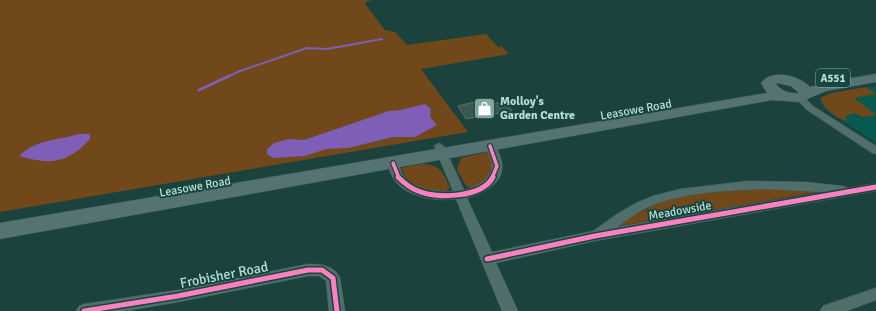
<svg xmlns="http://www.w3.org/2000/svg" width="876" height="311" viewBox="0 0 876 311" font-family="Signika,sans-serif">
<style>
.built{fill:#08594f}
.green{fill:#714819}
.water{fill:#7e5eb7}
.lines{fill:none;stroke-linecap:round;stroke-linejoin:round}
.stream-far1{stroke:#7e5eb7;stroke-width:2}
.stream{stroke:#7e5eb7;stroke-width:3}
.building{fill:#395850;stroke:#58766d}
.street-casing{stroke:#415f5a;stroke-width:1}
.primary-casing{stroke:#415f5a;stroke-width:1}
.street{fill:#506f6a;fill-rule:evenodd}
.primary{fill:#557373;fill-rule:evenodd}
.cycleway-far1-casing{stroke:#18453e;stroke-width:6}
.cycleway-casing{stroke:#18453e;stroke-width:8}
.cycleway-far1{stroke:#ff80c0;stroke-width:3.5}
.cycleway{stroke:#ff80c0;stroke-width:5}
.labels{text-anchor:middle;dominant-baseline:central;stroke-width:4;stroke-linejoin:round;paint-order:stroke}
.shield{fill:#18453e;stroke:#88b1a8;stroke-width:1}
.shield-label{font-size:11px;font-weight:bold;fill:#b8dfd6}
.poi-label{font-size:12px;font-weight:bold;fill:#b8dfd6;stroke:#18453e;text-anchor:start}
.street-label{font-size:12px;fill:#b8dfd6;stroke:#18453e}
.near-street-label{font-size:14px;fill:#b8dfd6;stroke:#18453e}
</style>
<rect width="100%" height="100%" fill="#1b423d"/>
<!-- built -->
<path class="built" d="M 876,86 L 876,143 L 824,108 L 820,98 L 832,93 Z"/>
<!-- green -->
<g class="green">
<path d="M 0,0 L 373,0 L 368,1 L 365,4 L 385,30 L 395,32 L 407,45 L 486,34 L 498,47 L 501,46 L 509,54 L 421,69 L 468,132 L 0,212 Z"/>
<path d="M 866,87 L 876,94 L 854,98 L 876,115 L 863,117 L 855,113 L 845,116 L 847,121 C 834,118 825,109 820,98 L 832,93 Z"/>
<path d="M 488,152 L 493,163 L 492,175 C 484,182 478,187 467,187 L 457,170 L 461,158 Z"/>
<path d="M 421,164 C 440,164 443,172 450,188 L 443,192 C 421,189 411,191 401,168 Z"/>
<path d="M 758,186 L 811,188 L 818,192 L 620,226 L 620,222 L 663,201 L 709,191 Z"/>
</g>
<!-- water -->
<g class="water">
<path d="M 425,104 L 431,109 L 430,117 L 437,125 L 415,137 L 393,137 L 348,148 L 326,149 L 305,156 L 273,158 L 267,154 L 267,149 L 274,143 L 289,139 L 304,140 L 389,111 L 401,110 Z"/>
<path d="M 79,134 L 90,134 L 90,139 C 67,164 50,165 19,156 C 34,140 59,140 79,134 Z"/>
</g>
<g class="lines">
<!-- stream-far1 -->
<path class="stream-far1" d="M 227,77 L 240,71 L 307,48 L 327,49 L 382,39"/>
<!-- stream -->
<path class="stream" d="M 199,90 L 229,76"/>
</g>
<!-- building -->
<path class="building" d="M 474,102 L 476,106 L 505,102 L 512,111 L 466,119 L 458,106 Z"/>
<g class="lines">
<defs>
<g id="street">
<path d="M 799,94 L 802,95 L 813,106 L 876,146 L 876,154 L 872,153 L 807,110 L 794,97 Z"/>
<path d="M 439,143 L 444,146 L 464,190 C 476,187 493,178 492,164 C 491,157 487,152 485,146 L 486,144 L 494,144 C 513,173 497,189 467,198 L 492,252 L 593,231 L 617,214 L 636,203 L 653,196 L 680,189 L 748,181 L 805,182 L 843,186 L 848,188 L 876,183 L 876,191 L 595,241 L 496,263 L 518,311 L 502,311 L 456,199 C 436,202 404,197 393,178 C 390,173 389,168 387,163 L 389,160 L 397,160 C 400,165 400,171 403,175 C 413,190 436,192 453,191 L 434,146 ZM 767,189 L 824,192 L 617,227 C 628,219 639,211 651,206 C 684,192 732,190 767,189 Z"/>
<path d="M 308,264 C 321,264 334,265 340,278 L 345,311 L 329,311 L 326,281 L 319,276 L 308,276 L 178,302 L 126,311 L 76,311 L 79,306 L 84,304 L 178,290 Z"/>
<path d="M 876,288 L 876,300 L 847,311 L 820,311 L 823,306 Z"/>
</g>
<path id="primary" d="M 876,74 L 876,82 L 826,91 L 800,102 L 772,100 L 0,239 L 0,223 L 767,93 L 761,83 C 772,68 800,76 810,87 L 835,81 ZM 777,83 L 791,86 L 799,93 C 790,94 781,91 776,84 Z"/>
</defs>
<!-- street casing -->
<use href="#street" class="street-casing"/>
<!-- primary casing -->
<use href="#primary" class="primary-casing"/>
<!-- street -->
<use href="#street" class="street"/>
<!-- primary -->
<use href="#primary" class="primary"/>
<defs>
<g id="cycleway-far1">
<path d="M 490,146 L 497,166 L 492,178"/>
<path d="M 393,163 L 399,178"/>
</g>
<g id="cycleway">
<path d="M 398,177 C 405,184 410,188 418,191 C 437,199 482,198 493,177"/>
<path d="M 487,259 L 595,236 L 876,187"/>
<path d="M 84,311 L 178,296 L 308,270 L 322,270 L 333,278 L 337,311"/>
</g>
</defs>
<!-- cycleway-far1 casing -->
<use href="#cycleway-far1" class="cycleway-far1-casing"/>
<!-- cycleway casing -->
<use href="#cycleway" class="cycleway-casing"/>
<!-- cycleway-far1 -->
<use href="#cycleway-far1" class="cycleway-far1"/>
<!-- cycleway -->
<use href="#cycleway" class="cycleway"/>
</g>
<!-- icons -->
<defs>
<symbol id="shop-square" viewBox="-11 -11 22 22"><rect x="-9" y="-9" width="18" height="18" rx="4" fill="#81a8a0" stroke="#18453e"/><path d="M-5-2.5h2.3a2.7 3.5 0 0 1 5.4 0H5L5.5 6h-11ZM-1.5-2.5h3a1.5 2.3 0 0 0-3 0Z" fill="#fff"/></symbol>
</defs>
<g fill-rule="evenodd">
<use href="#shop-square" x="472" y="96" width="25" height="25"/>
</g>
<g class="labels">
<!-- shield labels -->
<rect class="shield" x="816" y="69" width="34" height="18" rx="3"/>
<g class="shield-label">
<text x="833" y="78">A551</text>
</g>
<!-- poi labels -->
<g class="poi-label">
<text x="500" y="101">Molloy's<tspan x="500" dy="14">Garden Centre</tspan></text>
</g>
<!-- street labels -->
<g class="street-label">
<text transform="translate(636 110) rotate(-10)">Leasowe Road</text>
<text transform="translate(195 187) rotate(-10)">Leasowe Road</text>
<text transform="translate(680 211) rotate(-10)">Meadowside</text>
</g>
<!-- near-street labels -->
<g class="near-street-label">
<text transform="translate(224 275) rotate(-11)">Frobisher Road</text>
</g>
</g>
</svg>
